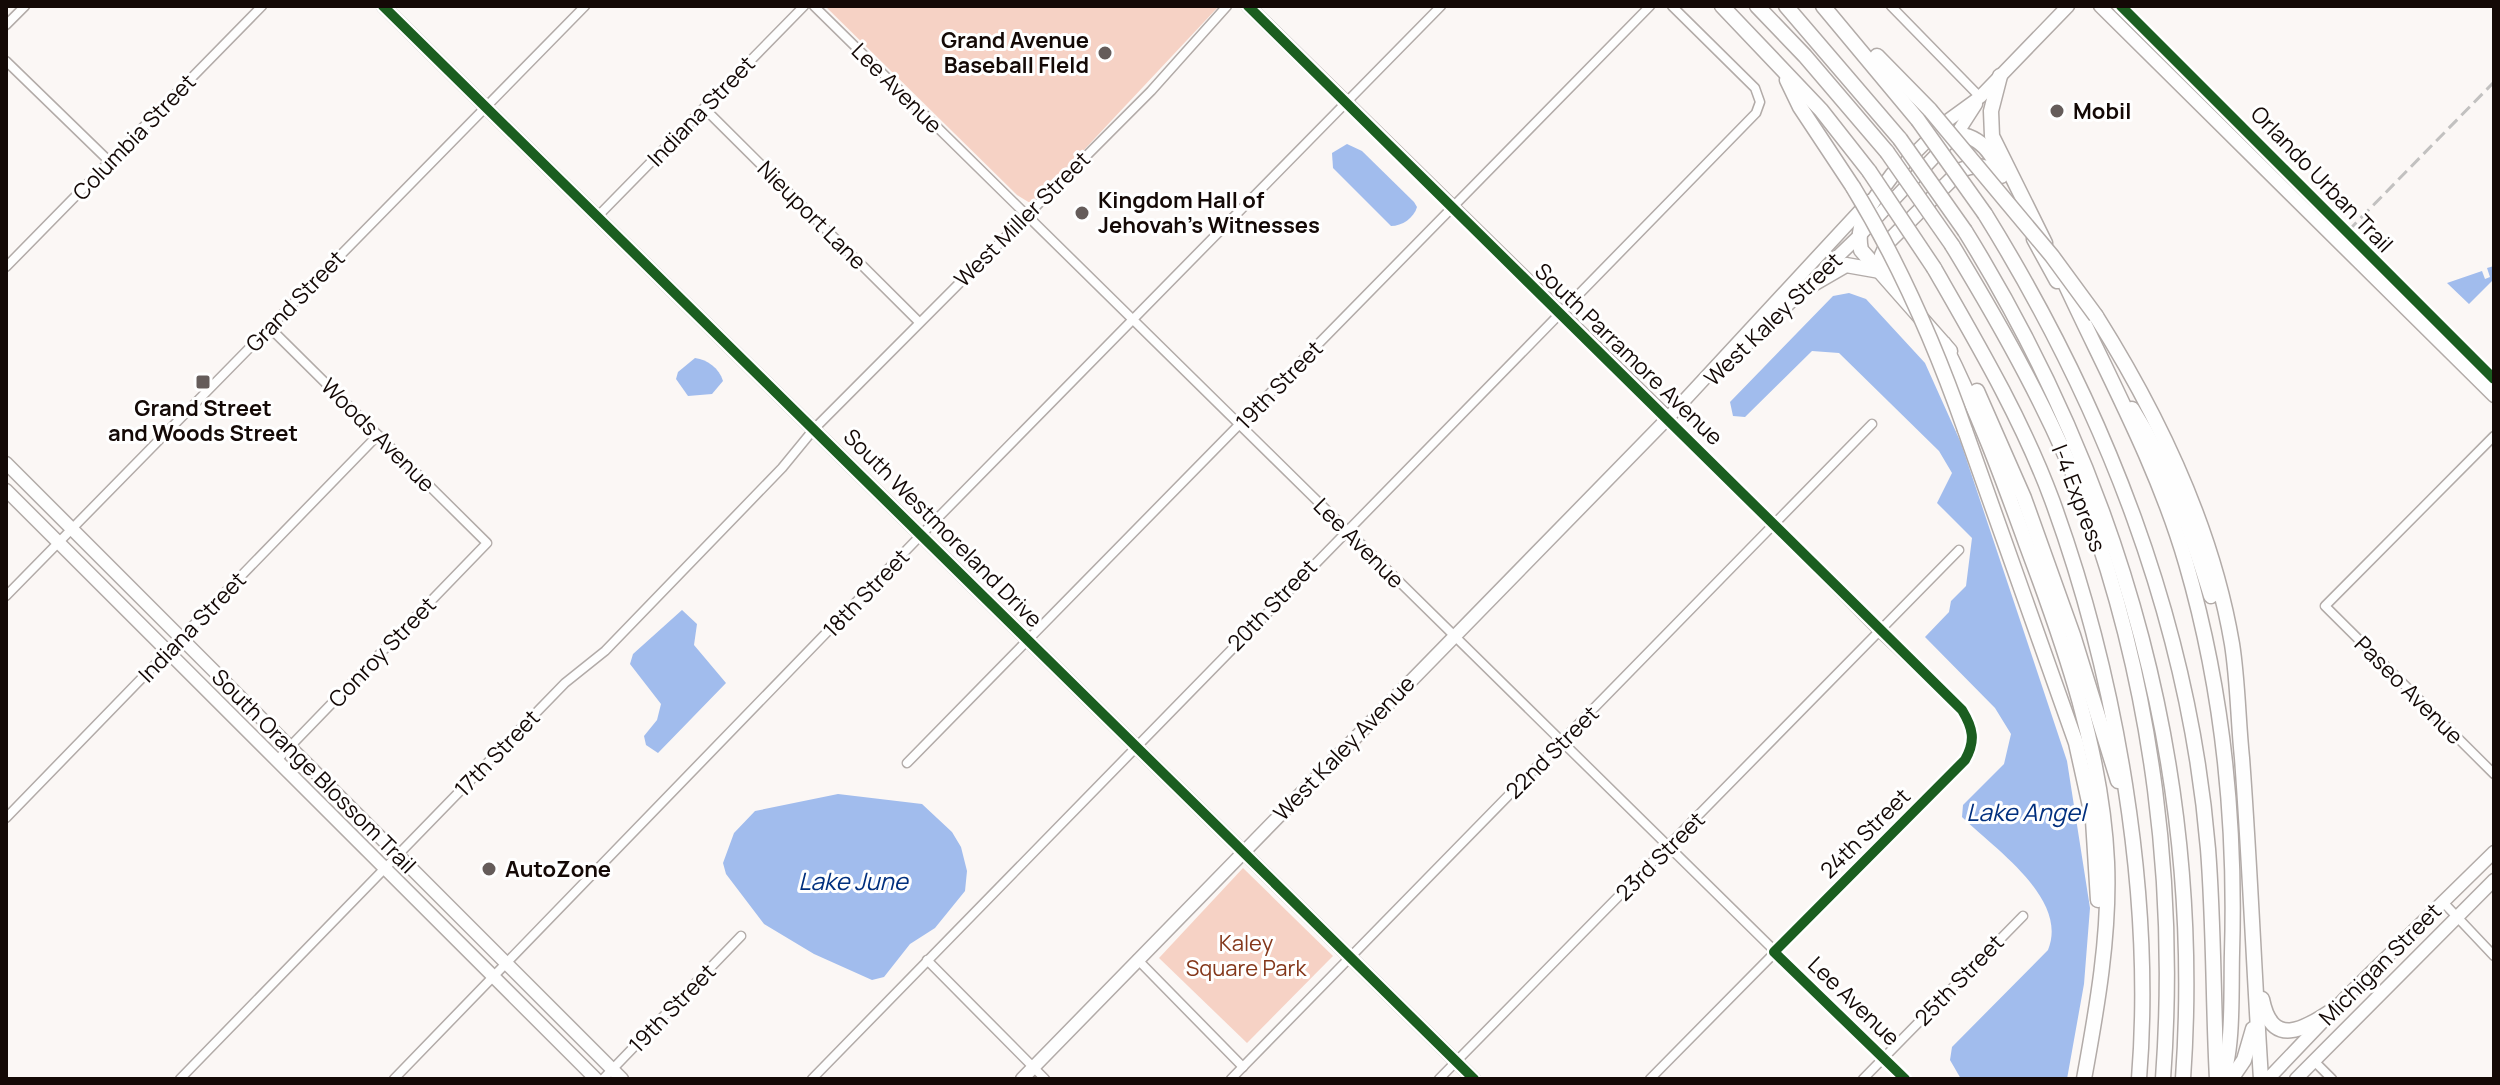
<svg xmlns="http://www.w3.org/2000/svg" width="2500" height="1085" viewBox="0 0 2500 1085" font-family="Manrope,sans-serif">
<style>
.green{fill:#f6d2c5}
.water{fill:#a1bced}
.lines{fill:none;stroke-linecap:round;stroke-linejoin:round}
.street-casing{stroke:#b2aba8;stroke-width:11}
.secondary-casing{stroke:#b2aba8;stroke-width:15}
.primary-casing{stroke:#b2aba8;stroke-width:15}
.highway-casing{stroke:#b2aba8;stroke-width:17}
.street{stroke:#fefefe;stroke-width:8}
.secondary{stroke:#fefefe;stroke-width:12}
.primary{stroke:#fefefe;stroke-width:12}
.highway{stroke:#fefefe;stroke-width:14}
.rail{stroke:#c2c1c0;stroke-width:3;stroke-dasharray:12 6;stroke-linecap:butt}
.highway-bridge-casing{stroke:#b2aba8;stroke-width:17;stroke-linecap:butt}
.highway-bridge{stroke:#fefefe;stroke-width:14}
.cycleway-casing{stroke:#fff;stroke-width:15}
.cycleway{stroke:#1b5e20;stroke-width:10}
.poi-dot{fill:#655c5a;stroke:#fff;stroke-width:3}
.labels{text-anchor:middle;dominant-baseline:central;stroke-width:6;stroke-linejoin:round;paint-order:stroke}
.poi-label{font-size:22px;font-weight:bold;fill:#140906;stroke:#fff;text-anchor:start}
.street-label{font-size:22px;fill:#140906;stroke:#fff}
.park-label{font-size:22px;fill:#84371a;stroke:#fff}
.water-label{font-size:24px;font-style:italic;fill:#002f7e;stroke:#fff}
</style>
<rect width="100%" height="100%" fill="#fbf7f5"/>
<!-- green -->
<g class="green">
<path d="M 825,6 L 1219,6 L 1036,201 L 1030,203 L 1017,195 Z"/>
<path d="M 1243,868 L 1333,956 L 1247,1043 L 1159,958 Z"/>
</g>
<!-- water -->
<g class="water">
<path d="M 1347,144 L 1362,151 L 1414,202 L 1417,207 C 1414,218 1402,226 1391,226 L 1333,168 L 1332,153 Z"/>
<path d="M 2494,266 L 2494,279 L 2469,304 L 2447,283 L 2482,271 L 2485,279 L 2490,277 L 2487,268 Z"/>
<path d="M 1849,293 L 1866,299 L 1925,363 L 1961,443 L 2067,761 L 2090,908 L 2084,984 L 2067,1079 L 1961,1079 L 1950,1060 L 1952,1047 L 2048,950 C 2069,899 1995,849 1962,817 L 1963,805 L 2004,764 L 2011,734 L 1995,708 L 1925,637 L 1949,612 L 1951,601 L 1966,586 L 1972,538 L 1937,503 L 1952,473 L 1939,451 L 1839,353 L 1812,351 L 1745,417 L 1733,416 L 1730,402 L 1833,296 Z"/>
<path d="M 695,358 C 708,360 719,368 723,381 L 712,394 L 688,396 L 676,379 L 678,372 Z"/>
<path d="M 682,610 L 697,624 L 694,645 L 726,683 L 658,753 L 646,745 L 644,736 L 657,720 L 661,704 L 630,664 L 633,654 Z"/>
<path d="M 838,794 L 922,804 L 952,832 L 961,847 L 967,871 L 965,891 L 935,928 L 910,944 L 884,977 L 872,980 L 814,954 L 764,924 L 726,874 L 723,863 L 734,833 L 755,811 Z"/>
</g>
<g class="lines">
<defs>
<g id="street">
<path d="M 814,6 L 1905,1079"/>
<path d="M 1891,6 L 1980,97"/>
<path d="M 6,25 L 25,6"/>
<path d="M 6,61 L 110,162"/>
<path d="M 704,108 L 919,322"/>
<path d="M 598,216 L 804,6"/>
<path d="M 6,267 L 262,6"/>
<path d="M 269,327 L 487,543 L 276,761"/>
<path d="M 2494,436 L 2325,606 L 2494,774"/>
<path d="M 6,596 L 585,6"/>
<path d="M 907,763 L 1650,6"/>
<path d="M 6,818 L 378,435"/>
<path d="M 2442,901 L 2494,956"/>
<path d="M 1137,959 L 1243,1067"/>
<path d="M 927,960 L 1045,1079"/>
<path d="M 2314,1061 L 2332,1079"/>
<path d="M 180,1079 L 565,683 L 605,651 L 782,468 L 814,429 L 1151,91 L 1227,6"/>
<path d="M 394,1079 L 921,535 L 1441,6"/>
<path d="M 603,1079 L 741,936"/>
<path d="M 812,1079 L 1756,113 L 1760,102 L 1755,88 L 1672,6"/>
<path d="M 1231,1079 L 1872,424"/>
<path d="M 1439,1079 L 1959,550"/>
<path d="M 1650,1079 L 1965,760 C 1976,741 1973,728 1962,710 L 1879,632 L 1668,418"/>
<path d="M 1863,1079 L 2023,916"/>
</g>
<g id="secondary">
<path d="M 383,6 L 1474,1079"/>
<path d="M 1248,6 L 1668,418"/>
<path d="M 2100,6 L 2494,396"/>
<path d="M 1892,176 L 1947,121 L 1980,97 L 2068,6"/>
<path d="M 1720,370 L 1858,237 L 1958,132 L 1976,104"/>
<path d="M 1022,1079 L 1668,418 L 1869,201"/>
<path d="M 2268,1079 L 2350,993 L 2494,852"/>
<path d="M 2296,1079 L 2494,880"/>
</g>
<g id="primary">
<path d="M 6,463 L 622,1079"/>
<path d="M 6,490 L 596,1079"/>
</g>
<g id="highway">
<path d="M 1722,6 L 1821,110 L 1869,171"/>
<path d="M 1757,6 L 1805,56 L 1887,152"/>
<path d="M 1786,6 L 1900,139"/>
<path d="M 1823,6 L 1918,120"/>
<path d="M 1877,56 L 1930,110"/>
<path d="M 2000,76 L 1991,111 L 1992,136 L 2045,243"/>
<path d="M 1787,80 L 1800,107 L 1853,187"/>
<path d="M 1930,139 C 1957,127 1983,136 1996,164"/>
<path d="M 1893,174 C 1876,198 1854,219 1861,250 L 1950,351"/>
<path d="M 1985,214 C 2104,406 2189,621 2208,849 C 2214,925 2213,1003 2217,1079"/>
<path d="M 1965,231 C 2124,487 2204,777 2183,1079"/>
<path d="M 2034,239 L 2057,281"/>
<path d="M 1952,245 C 2003,329 2052,416 2087,508 C 2153,690 2177,887 2163,1079"/>
<path d="M 1934,268 C 1977,343 2022,419 2052,500 C 2116,675 2154,893 2139,1079"/>
<path d="M 2058,268 C 2102,365 2156,460 2186,563 C 2223,690 2236,821 2232,953 C 2231,983 2234,1055 2221,1079"/>
<path d="M 1890,275 L 1882,255 L 1888,242 L 1961,170 C 1978,163 1986,166 2001,176"/>
<path d="M 1808,287 L 1846,265 L 1880,271"/>
<path d="M 2096,316 C 2159,416 2212,526 2232,644 C 2238,682 2238,720 2242,758 C 2250,865 2254,972 2261,1079"/>
<path d="M 1944,344 C 1977,409 2002,477 2027,546 C 2065,647 2102,753 2107,862 C 2110,934 2097,1008 2084,1079"/>
<path d="M 1977,391 L 2024,498 L 2073,635 L 2118,781"/>
<path d="M 2132,409 C 2169,467 2191,531 2211,596"/>
<path d="M 1965,430 L 2076,743 L 2093,820 L 2098,900"/>
<path d="M 2262,999 C 2272,1049 2304,1029 2333,1010"/>
<path d="M 2231,1079 L 2244,1060 L 2253,1029"/>
</g>
</defs>
<!-- street casing -->
<use href="#street" class="street-casing"/>
<!-- secondary casing -->
<use href="#secondary" class="secondary-casing"/>
<!-- primary casing -->
<use href="#primary" class="primary-casing"/>
<!-- highway casing -->
<use href="#highway" class="highway-casing"/>
<!-- street -->
<use href="#street" class="street"/>
<!-- secondary -->
<use href="#secondary" class="secondary"/>
<!-- primary -->
<use href="#primary" class="primary"/>
<!-- highway -->
<use href="#highway" class="highway"/>
<!-- rail -->
<path class="rail" d="M 2348,231 L 2494,82"/>
<defs>
<g id="highway-bridge">
<path d="M 1930,110 L 2052,256 L 2096,316"/>
<path d="M 1918,120 L 1985,214"/>
<path d="M 1900,139 L 1965,231"/>
<path d="M 1887,152 L 1952,245"/>
<path d="M 1869,171 L 1934,268"/>
<path d="M 1853,187 C 1900,264 1935,344 1965,430"/>
</g>
</defs>
<!-- highway-bridge casing -->
<use href="#highway-bridge" class="highway-bridge-casing"/>
<!-- highway-bridge -->
<use href="#highway-bridge" class="highway-bridge"/>
<defs>
<g id="cycleway">
<path d="M 383,6 L 1474,1079"/>
<path d="M 1248,6 L 1962,710 C 1973,728 1976,741 1965,760 L 1774,952 L 1905,1079"/>
<path d="M 2121,6 L 2494,379"/>
</g>
</defs>
<!-- cycleway casing -->
<use href="#cycleway" class="cycleway-casing"/>
<!-- cycleway -->
<use href="#cycleway" class="cycleway"/>
</g>
<!-- markers -->
<g class="poi-dot">
<circle cx="1105" cy="53" r="8"/>
<circle cx="2057" cy="111" r="8"/>
<circle cx="1082" cy="213" r="8"/>
<rect x="195" y="374" width="16" height="16" rx="4"/>
<circle cx="489" cy="869" r="8"/>
</g>
<g class="labels">
<!-- poi labels -->
<g class="poi-label">
<text x="1089" y="40" text-anchor="end">Grand Avenue<tspan x="1089" dy="25">Baseball FIeld</tspan></text>
<text x="2073" y="111">Mobil</text>
<text x="1098" y="200">Kingdom Hall of<tspan x="1098" dy="25">Jehovah's Witnesses</tspan></text>
<text x="203" y="408" text-anchor="middle">Grand Street<tspan x="203" dy="25">and Woods Street</tspan></text>
<text x="505" y="869">AutoZone</text>
</g>
<!-- street labels -->
<g class="street-label">
<text transform="translate(897 88) rotate(45)">Lee Avenue</text>
<text transform="translate(701 111) rotate(-46)">Indiana Street</text>
<text transform="translate(134 137) rotate(-46)">Columbia Street</text>
<text transform="translate(2322 179) rotate(46)">Orlando Urban Trail</text>
<text transform="translate(812 215) rotate(45)">Nieuport Lane</text>
<text transform="translate(1022 219) rotate(-45)">West Miller Street</text>
<text transform="translate(295 301) rotate(-46)">Grand Street</text>
<text transform="translate(1773 319) rotate(-44)">West Kaley Street</text>
<text transform="translate(1629 354) rotate(44)">South Parramore Avenue</text>
<text transform="translate(1279 385) rotate(-46)">19th Street</text>
<text transform="translate(378 435) rotate(45)">Woods Avenue</text>
<text transform="translate(2079 498) rotate(69)">I-4 Express</text>
<text transform="translate(943 528) rotate(45)">South Westmoreland Drive</text>
<text transform="translate(1359 543) rotate(45)">Lee Avenue</text>
<text transform="translate(866 593) rotate(-46)">18th Street</text>
<text transform="translate(1272 605) rotate(-46)">20th Street</text>
<text transform="translate(192 627) rotate(-46)">Indiana Street</text>
<text transform="translate(382 652) rotate(-46)">Conroy Street</text>
<text transform="translate(2409 690) rotate(45)">Paseo Avenue</text>
<text transform="translate(1344 748) rotate(-46)">West Kaley Avenue</text>
<text transform="translate(1552 752) rotate(-45)">22nd Street</text>
<text transform="translate(497 753) rotate(-46)">17th Street</text>
<text transform="translate(314 771) rotate(45)">South Orange Blossom Trail</text>
<text transform="translate(1865 833) rotate(-45)">24th Street</text>
<text transform="translate(1660 856) rotate(-45)">23rd Street</text>
<text transform="translate(2380 964) rotate(-45)">Michigan Street</text>
<text transform="translate(1959 980) rotate(-46)">25th Street</text>
<text transform="translate(1854 1001) rotate(44)">Lee Avenue</text>
<text transform="translate(672 1008) rotate(-46)">19th Street</text>
</g>
<!-- park labels -->
<g class="park-label">
<text x="1246" y="943">Kaley<tspan x="1246" dy="25">Square Park</tspan></text>
</g>
<!-- water labels -->
<g class="water-label">
<text x="2026" y="811">Lake Angel</text>
<text x="853" y="880">Lake June</text>
</g>
</g>
<!-- border -->
<rect width="2500" height="1085" fill="none" stroke="#140906" stroke-width="16"/>
</svg>
